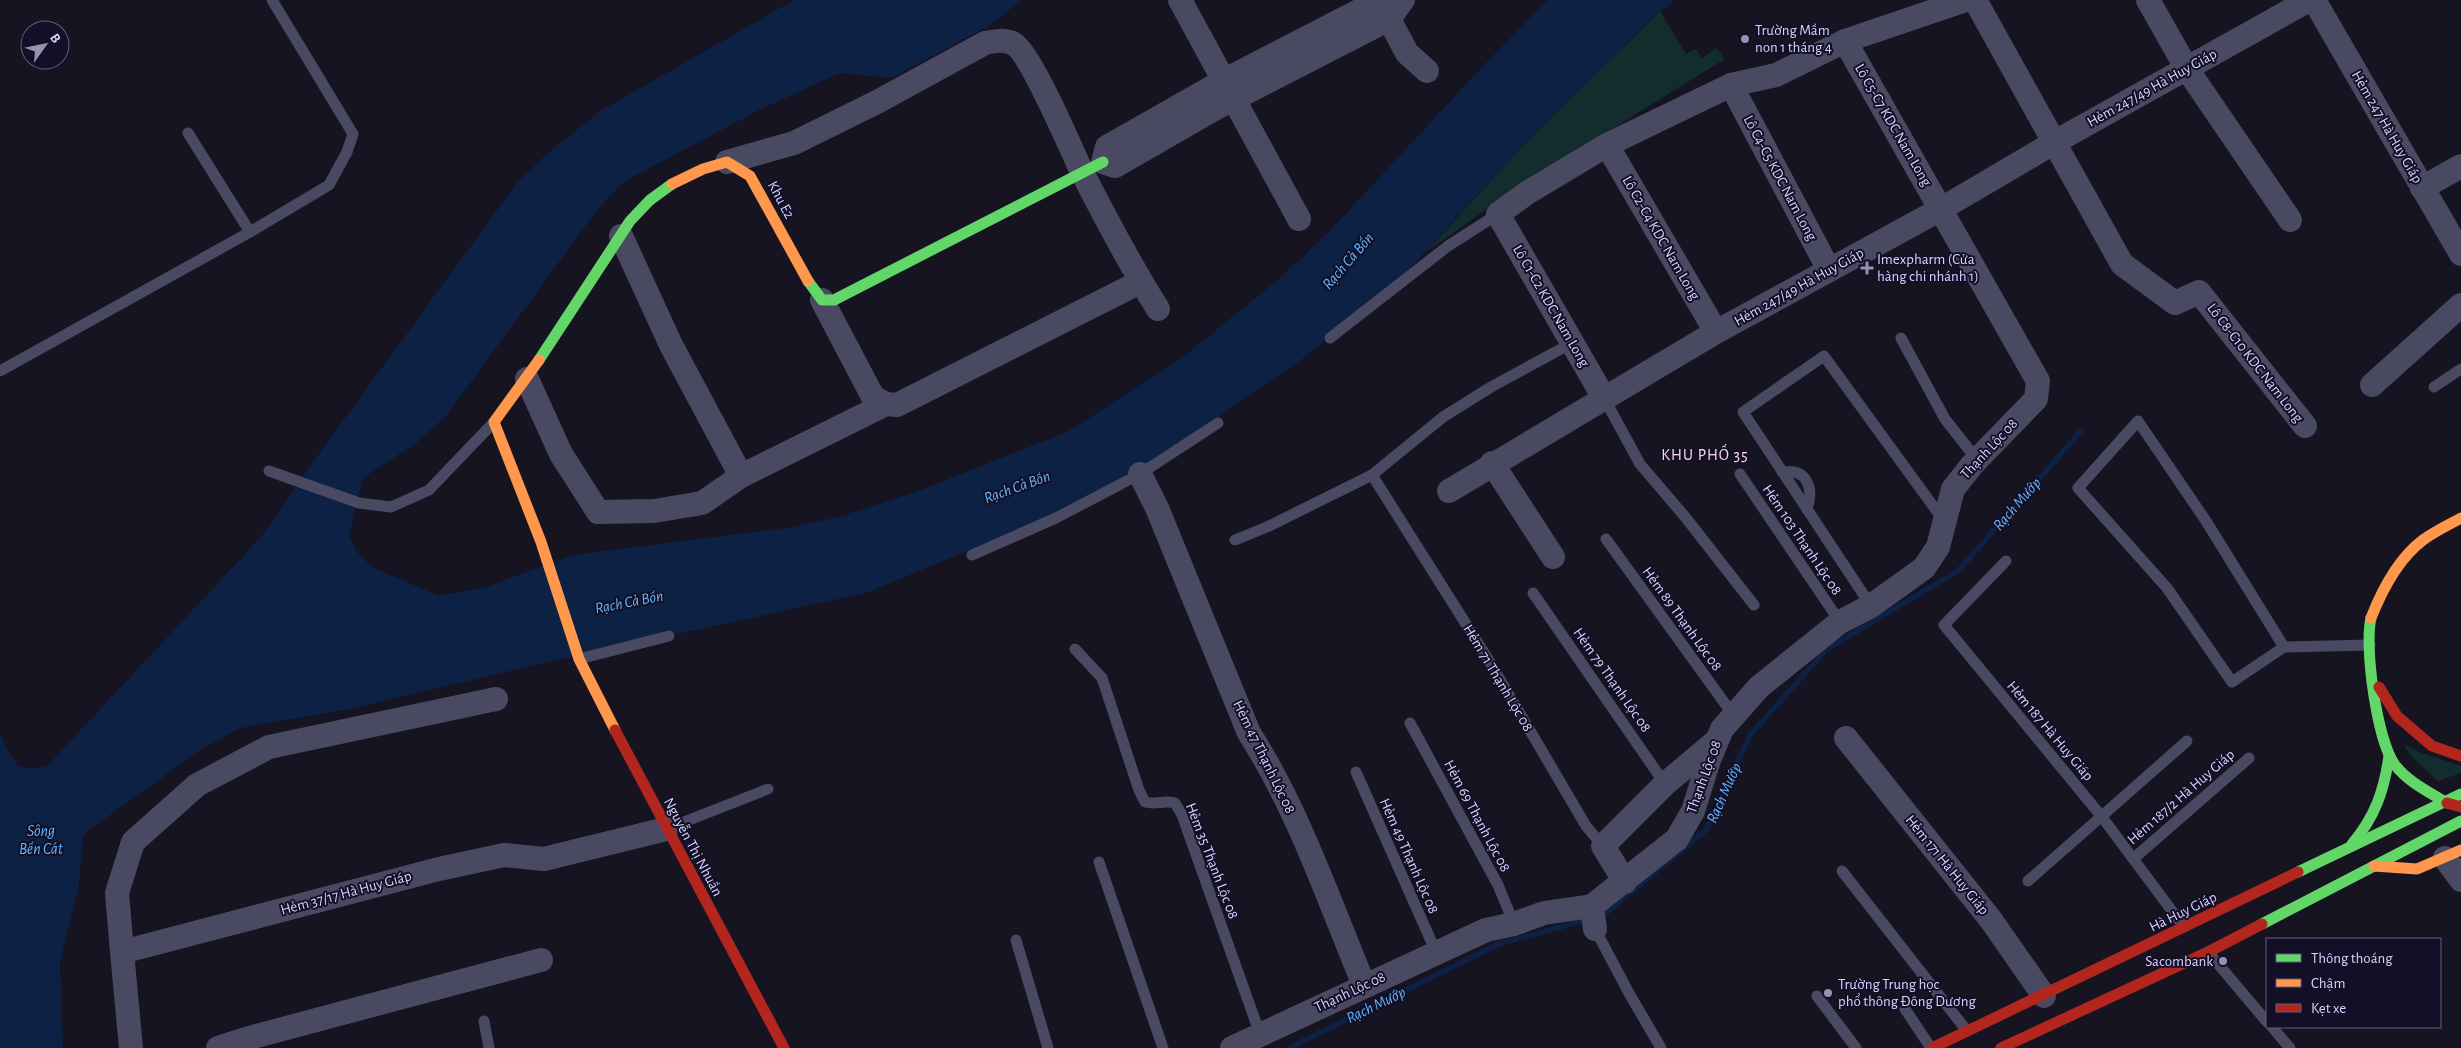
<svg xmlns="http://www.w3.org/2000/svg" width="2461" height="1048" viewBox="0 0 2461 1048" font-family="'Alegreya Sans',sans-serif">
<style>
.green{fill:#132c2d}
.water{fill:#0d2144}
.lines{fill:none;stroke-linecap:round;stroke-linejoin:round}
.stream{stroke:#0d2144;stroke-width:5.5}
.lane{stroke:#4a4962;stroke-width:11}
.street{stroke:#4a4962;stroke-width:24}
.fast{stroke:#63d668;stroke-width:11}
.slow{stroke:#ff974d;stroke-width:11}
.jam{stroke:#b3261e;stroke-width:11}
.poi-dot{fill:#9591b1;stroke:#130f26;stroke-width:2}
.labels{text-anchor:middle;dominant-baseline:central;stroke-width:4;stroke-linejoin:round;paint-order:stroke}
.poi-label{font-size:15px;fill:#d9d4ff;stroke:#130f26;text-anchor:start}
.street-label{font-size:15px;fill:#d9d4ff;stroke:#130f26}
.water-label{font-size:16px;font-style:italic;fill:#62b6ff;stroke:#130f26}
.neighbourhood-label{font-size:16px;letter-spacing:1px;fill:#ffd6f0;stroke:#130f26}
</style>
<rect width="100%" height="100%" fill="#161421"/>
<!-- green -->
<g class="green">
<path d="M 1660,11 L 1686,54 L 1696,49 L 1702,58 L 1716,48 L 1725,59 L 1512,191 L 1426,252 L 1524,144 Z"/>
<path d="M 2403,744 L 2419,752 L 2461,766 L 2461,773 L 2438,781 L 2414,759 Z"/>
</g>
<!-- water -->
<path class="water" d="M 794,0 L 1022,0 L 987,27 L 891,78 L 840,73 L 761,109 L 625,181 L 598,209 L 446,416 L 416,443 L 363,478 L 349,536 L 357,552 L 372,567 L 439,596 L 486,587 L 572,555 L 793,527 L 842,516 L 921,490 L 1069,431 L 1182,358 L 1280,278 L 1327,234 L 1483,66 L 1548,0 L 1675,0 L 1653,17 L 1524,144 L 1410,268 L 1305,357 L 1139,472 L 1059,513 L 866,593 L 544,663 L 354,708 L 241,728 L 203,748 L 85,833 L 83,837 L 79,884 L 60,963 L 63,1048 L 0,1048 L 0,734 L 7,749 L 19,766 L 34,769 L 48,765 L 260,538 L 326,444 L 517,183 L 547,154 L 600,111 Z"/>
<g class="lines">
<!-- stream -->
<g class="stream">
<path d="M 1597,916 L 1605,914 L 1707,829 L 1750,735 L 1827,649 L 1959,570 L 2081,431"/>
<path d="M 1289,1048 L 1499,944 L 1589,919"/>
</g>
<!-- lane -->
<g class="lane">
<path d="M 188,133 L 250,232"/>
<path d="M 1330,338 L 1448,246 L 1498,214"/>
<path d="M 1901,338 L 1945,419 L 1978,461"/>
<path d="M 0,371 L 250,232 L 329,185 L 347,152 L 353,134 L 272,0"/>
<path d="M 2434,387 L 2461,369"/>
<path d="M 1604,398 L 1640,464 L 1686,518 L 1754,605"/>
<path d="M 269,471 L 359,503 L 391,507 L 429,490 L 494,422"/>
<path d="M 1782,472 C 1808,468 1814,489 1807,509"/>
<path d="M 1740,474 L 1840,622"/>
<path d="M 1372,475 L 1488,659 L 1586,826 L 1603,846"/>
<path d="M 1606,539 L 1734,716"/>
<path d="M 1235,540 L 1267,527 L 1372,475 L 1443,417 L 1491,387 L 1572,343"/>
<path d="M 972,555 L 1056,518 L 1140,474 L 1218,423"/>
<path d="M 2006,561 L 1944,625 L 2102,817 L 2184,927"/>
<path d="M 1533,593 L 1665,784"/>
<path d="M 1871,606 L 1743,412 L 1824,356 L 1944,521"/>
<path d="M 2284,647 L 2206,521 L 2138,421 L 2078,488 L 2167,588 L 2232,682 L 2284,647 L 2370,645"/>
<path d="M 1075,649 L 1102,678 L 1139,790 L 1145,802 C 1156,805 1164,800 1175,803 L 1182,815 L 1260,1034"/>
<path d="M 579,659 L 669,636"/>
<path d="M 1410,723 L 1498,885 L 1514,924"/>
<path d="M 1356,772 L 1436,952"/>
<path d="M 666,829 L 768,789"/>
<path d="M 2133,859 L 2249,758"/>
<path d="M 1099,862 L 1163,1048"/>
<path d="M 1842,871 L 1967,1031"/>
<path d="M 2028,881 L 2187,741"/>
<path d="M 1595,929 L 1630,995 L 1661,1048"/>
<path d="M 1016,940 L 1048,1048"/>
<path d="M 2208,952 L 2267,1022"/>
<path d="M 1817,996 L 1856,1048"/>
<path d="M 1905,1009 L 1931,1048"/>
<path d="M 484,1021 L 489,1048"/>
<path d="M 2272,1027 L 2290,1048"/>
</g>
<!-- street -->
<g class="street">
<path d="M 1180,0 L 1299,219"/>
<path d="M 1380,0 L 1225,80 L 1107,147 L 1103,162 L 1115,166 L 1214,109 L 1389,19 L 1403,0"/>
<path d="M 1975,0 L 2122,264 L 2175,303 L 2199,292 L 2305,426"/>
<path d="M 2148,0 L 2187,69 L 2290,220"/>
<path d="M 2314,0 L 2461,254"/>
<path d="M 1382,6 L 1407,53 L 1427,71"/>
<path d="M 1731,85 L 1829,270"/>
<path d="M 1607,145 L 1716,332"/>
<path d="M 727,162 L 794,143 L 877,102 L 985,43 C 995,41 1005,39 1014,44 C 1031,54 1071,149 1082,172 C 1106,219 1130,265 1158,309"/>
<path d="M 2422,188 L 2461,166"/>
<path d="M 621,236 L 671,345 L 741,476"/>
<path d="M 822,300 L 873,397 L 886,404 L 897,405 L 1140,282"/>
<path d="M 527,379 L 561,454 L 598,512 L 654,511 L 702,503 L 741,476 L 886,404"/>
<path d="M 2372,385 L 2461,305"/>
<path d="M 1604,398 L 1498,214 L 1527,193 L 1607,145 L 1731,85 L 1776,75 L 1845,41 L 1966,0"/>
<path d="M 1492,463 L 1553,557"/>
<path d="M 1140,474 L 1157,508 L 1249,733 C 1298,809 1329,901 1364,985"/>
<path d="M 1449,491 L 1716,332 L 1941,209 L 2055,142 L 2309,0"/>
<path d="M 1846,738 L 1991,920 L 2044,996"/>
<path d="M 2445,858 L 2461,880"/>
<path d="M 1625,882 L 1603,846 L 1665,784 L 1715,742"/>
<path d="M 1592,906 L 1595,929"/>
<path d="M 122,952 L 117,893 L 133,842 L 197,785 L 269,747 L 496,699"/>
<path d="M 131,1048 L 122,952 L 439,869 L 504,855 L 544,859 L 666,829"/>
<path d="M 218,1048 L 249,1038 L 541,960"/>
<path d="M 1232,1048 L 1486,930 L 1514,924 L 1544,913 L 1592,906 L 1677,839 L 1693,811 L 1709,760 L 1722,729 L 1759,687 L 1840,622 L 1871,606 L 1924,568 L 1938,547 L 1953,489 L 1972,465 L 2036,399 L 2038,381 L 1845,41"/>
</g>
<!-- fast -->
<g class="fast">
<path d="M 808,281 L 822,300 L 834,300 L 1103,162"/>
<path d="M 539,360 L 630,221 L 650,200 L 672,184"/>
<path d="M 2371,618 C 2364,647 2377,741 2395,765 C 2408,782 2429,792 2447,803"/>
<path d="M 2352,844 C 2375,817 2384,791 2389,756"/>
<path d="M 2298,872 L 2461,794"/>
<path d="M 2262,924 L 2461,821"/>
</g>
<!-- slow -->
<g class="slow">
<path d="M 672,184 L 703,169 L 727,162 L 750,176 L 808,281"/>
<path d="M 539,360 L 494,422 L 541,542 L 579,659 L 615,730"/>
<path d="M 2371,618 C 2382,590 2399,558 2423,540 C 2435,531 2448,525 2461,518"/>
<path d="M 2374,866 L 2417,869 L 2461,850"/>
</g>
<!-- jam -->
<g class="jam">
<path d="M 2379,687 L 2397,716 L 2432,746 L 2461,756"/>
<path d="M 615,730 L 784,1048"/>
<path d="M 2447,803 L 2461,807"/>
<path d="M 1932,1048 L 2298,872"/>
<path d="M 2001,1048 L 2208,952 L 2262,924"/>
</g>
</g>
<!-- markers -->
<g class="poi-dot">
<circle cx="1745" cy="39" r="5"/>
<path d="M1864.5 260.5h5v5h5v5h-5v5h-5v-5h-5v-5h5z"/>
<circle cx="2223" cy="961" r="5"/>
<circle cx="1828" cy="993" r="5"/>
</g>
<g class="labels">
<!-- poi labels -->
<g class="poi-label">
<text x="1755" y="30">Trường Mầm<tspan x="1755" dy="17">non 1 tháng 4</tspan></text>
<text x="1877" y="259">Imexpharm (Cửa<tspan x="1877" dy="17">hàng chi nhánh 1)</tspan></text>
<text x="2213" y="961" text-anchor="end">Sacombank</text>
<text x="1838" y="984">Trường Trung học<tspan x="1838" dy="17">phổ thông Đông Dương</tspan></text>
</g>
<!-- street labels -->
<g class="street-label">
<text transform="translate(2152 88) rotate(-29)">Hẻm 247/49 Hà Huy Giáp</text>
<text transform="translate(1893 125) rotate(60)">Lô C5-C7 KDC Nam Long</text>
<text transform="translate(2387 127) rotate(60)">Hẻm 247 Hà Huy Giáp</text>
<text transform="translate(1780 178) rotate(62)">Lô C4-C5 KDC Nam Long</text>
<text transform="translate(781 200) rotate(62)">Khu E2</text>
<text transform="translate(1661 238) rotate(60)">Lô C2-C4 KDC Nam Long</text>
<text transform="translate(1799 287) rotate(-29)">Hẻm 247/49 Hà Huy Giáp</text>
<text transform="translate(1551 306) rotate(60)">Lô C1-C2 KDC Nam Long</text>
<text transform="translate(2255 363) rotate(52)">Lô C8-C10 KDC Nam Long</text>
<text transform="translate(1989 449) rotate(-47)">Thạnh Lộc 08</text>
<text transform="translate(1802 540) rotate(56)">Hẻm 103 Thạnh Lộc 08</text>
<text transform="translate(1682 619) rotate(54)">Hẻm 89 Thạnh Lộc 08</text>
<text transform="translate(1498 678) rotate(59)">Hẻm 71 Thạnh Lộc 08</text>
<text transform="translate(1612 680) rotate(55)">Hẻm 79 Thạnh Lộc 08</text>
<text transform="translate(2050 731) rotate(50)">Hẻm 187 Hà Huy Giáp</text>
<text transform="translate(1264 757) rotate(64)">Hẻm 47 Thạnh Lộc 08</text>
<text transform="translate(1704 777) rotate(-70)">Thạnh Lộc 08</text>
<text transform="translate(2181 797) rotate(-41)">Hẻm 187/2 Hà Huy Giáp</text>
<text transform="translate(1477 816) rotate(62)">Hẻm 69 Thạnh Lộc 08</text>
<text transform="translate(693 847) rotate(62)">Nguyễn Thị Nhuần</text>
<text transform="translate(1409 856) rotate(66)">Hẻm 49 Thạnh Lộc 08</text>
<text transform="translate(1212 861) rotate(69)">Hẻm 35 Thạnh Lộc 08</text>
<text transform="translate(1947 865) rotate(51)">Hẻm 171 Hà Huy Giáp</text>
<text transform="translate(346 893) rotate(-15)">Hẻm 37/17 Hà Huy Giáp</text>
<text transform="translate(2183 912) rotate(-26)">Hà Huy Giáp</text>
<text transform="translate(1350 992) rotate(-25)">Thạnh Lộc 08</text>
</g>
<!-- water labels -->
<g class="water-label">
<text transform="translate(1348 261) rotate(-49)">Rạch Cả Bốn</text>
<text transform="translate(1017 487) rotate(-20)">Rạch Cả Bốn</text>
<text transform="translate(2017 504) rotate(-49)">Rạch Mướp</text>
<text transform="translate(629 602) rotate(-11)">Rạch Cả Bốn</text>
<text transform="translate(1724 793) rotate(-66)">Rạch Mướp</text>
<text x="41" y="831">Sông<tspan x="41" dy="18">Bến Cát</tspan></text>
<text transform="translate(1376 1005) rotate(-26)">Rạch Mướp</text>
</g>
<!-- neighbourhood labels -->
<g class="neighbourhood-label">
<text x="1705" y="455">KHU PHỐ 35</text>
</g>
</g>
<!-- legend -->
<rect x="2266" y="938" width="175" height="90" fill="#130f26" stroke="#625e7d"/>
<rect x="2276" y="954" width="25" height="8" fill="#63d668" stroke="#625e7d"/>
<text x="2311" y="963" font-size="15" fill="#d9d4ff">Thông thoáng</text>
<rect x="2276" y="979" width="25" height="8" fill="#ff974d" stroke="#625e7d"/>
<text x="2311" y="988" font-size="15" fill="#d9d4ff">Chậm</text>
<rect x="2276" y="1004" width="25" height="8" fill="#b3261e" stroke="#625e7d"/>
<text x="2311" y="1013" font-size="15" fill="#d9d4ff">Kẹt xe</text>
<!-- north arrow -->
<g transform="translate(45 45) rotate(57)"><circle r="24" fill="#130f26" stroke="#625e7d"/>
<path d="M0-4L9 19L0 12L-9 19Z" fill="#9591b1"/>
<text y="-8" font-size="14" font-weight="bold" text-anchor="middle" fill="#d9d4ff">B</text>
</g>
</svg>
